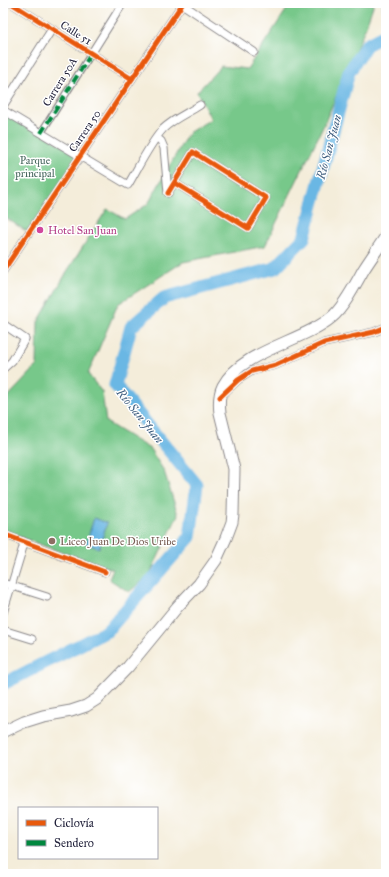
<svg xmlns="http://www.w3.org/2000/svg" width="389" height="877" viewBox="0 0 389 877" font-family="'IM FELL Great Primer',serif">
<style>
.green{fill:#77c88a;stroke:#4c7562}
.water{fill:#6bb7e4;stroke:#466c90}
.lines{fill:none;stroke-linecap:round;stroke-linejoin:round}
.stream{stroke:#6bb7e4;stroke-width:2}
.river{stroke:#6bb7e4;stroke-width:13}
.pedestrian-casing{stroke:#8b888a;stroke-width:8}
.minor-casing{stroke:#8b888a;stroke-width:9}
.secondary-casing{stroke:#8b888a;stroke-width:13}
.pedestrian{stroke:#fff;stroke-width:5.5}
.minor{stroke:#fff;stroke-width:7}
.secondary{stroke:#fff;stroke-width:11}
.quiet{stroke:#00873e;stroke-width:4;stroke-dasharray:8 4;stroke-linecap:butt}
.cycleway-casing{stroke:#fff;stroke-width:8}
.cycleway{stroke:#e8590c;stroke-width:5}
.hotel-dot{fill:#d1479c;stroke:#fff;stroke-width:1.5}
.education-dot{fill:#8d6e63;stroke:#fff;stroke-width:1.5}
.labels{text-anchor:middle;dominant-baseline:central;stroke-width:3;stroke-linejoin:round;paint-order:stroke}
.street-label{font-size:11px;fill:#22223b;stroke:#fff}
.park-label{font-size:11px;fill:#44645b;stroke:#fff}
.hotel-label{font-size:11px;fill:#b23c85;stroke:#fff;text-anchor:start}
.education-label{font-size:11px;fill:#785e54;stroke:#fff;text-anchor:start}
.water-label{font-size:12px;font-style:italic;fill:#3f5e7f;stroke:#fff}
</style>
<rect width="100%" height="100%" fill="#fff"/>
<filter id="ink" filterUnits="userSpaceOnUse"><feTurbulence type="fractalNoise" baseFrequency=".025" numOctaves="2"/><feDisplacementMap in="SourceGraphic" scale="8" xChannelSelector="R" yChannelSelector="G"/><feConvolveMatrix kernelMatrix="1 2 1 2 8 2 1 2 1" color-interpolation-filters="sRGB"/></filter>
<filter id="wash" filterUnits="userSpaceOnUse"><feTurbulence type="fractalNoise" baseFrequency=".012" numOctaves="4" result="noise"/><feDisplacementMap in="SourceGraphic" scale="16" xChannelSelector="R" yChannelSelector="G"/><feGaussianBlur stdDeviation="0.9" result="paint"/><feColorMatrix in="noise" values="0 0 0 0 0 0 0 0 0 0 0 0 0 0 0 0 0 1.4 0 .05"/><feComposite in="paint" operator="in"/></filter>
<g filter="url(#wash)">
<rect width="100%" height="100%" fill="#f4edda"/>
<!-- green -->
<g class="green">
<path d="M 291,3 L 374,3 L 366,26 L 323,127 L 265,246 L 183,262 L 118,304 L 88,374 L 102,392 L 106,422 L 150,449 L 164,471 L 178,515 L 149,576 L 129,592 L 109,579 L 113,569 L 83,560 L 3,531 L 3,402 L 37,366 L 38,322 L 68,270 L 107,209 L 125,219 L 148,204 L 188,133 L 211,119 L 197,92 L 221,66 L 247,69 Z"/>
<path d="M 3,110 L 80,156 L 29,233 L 3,216 Z"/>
</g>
<!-- water -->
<path class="water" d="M 94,518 L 107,523 L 99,548 L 86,544 Z"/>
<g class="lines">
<!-- stream -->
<path class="stream" d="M 383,3 L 385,35"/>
<!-- river -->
<path class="river" d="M 3,684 L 107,631 L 190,537 L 197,485 L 115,385 L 131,327 L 164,298 L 275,268 L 304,238 L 349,72 L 366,45 L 385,35 L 386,36"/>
</g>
</g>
<g filter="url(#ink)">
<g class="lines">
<defs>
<path id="pedestrian" d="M 41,133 L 91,54"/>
<g id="minor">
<path d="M 11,3 L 132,79"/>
<path d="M 182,4 L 254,52"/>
<path d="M 91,54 L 123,3"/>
<path d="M 3,106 L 52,29"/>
<path d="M 3,110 L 128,185 C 138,168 150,143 163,129 C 173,119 188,113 200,105"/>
<path d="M 157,138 L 161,141 L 164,148 L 168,193"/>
<path d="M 168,193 L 193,152 L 266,198 L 248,228 L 175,183"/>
<path d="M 3,271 L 183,3"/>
<path d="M 3,324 L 25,339 L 12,361 L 3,369"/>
<path d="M 221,396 L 238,380 L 252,371 L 276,365 L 324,343 L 374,332 L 386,327"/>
<path d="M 3,534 L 105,572"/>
<path d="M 3,583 L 47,597"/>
<path d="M 3,613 L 23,547 L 23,541"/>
<path d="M 3,630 L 32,639"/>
</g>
<path id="secondary" d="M 3,732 L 24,722 L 43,716 L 71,711 L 86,706 L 97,699 L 128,667 L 178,606 L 199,584 L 216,560 L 226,538 L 232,522 L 233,514 L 234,469 L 220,413 C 219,405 219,394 223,386 C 241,351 302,342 332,317 C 344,307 356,283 364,269 C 371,258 379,247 386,236"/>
</defs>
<!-- pedestrian casing -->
<use href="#pedestrian" class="pedestrian-casing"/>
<!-- minor casing -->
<use href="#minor" class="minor-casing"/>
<!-- secondary casing -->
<use href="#secondary" class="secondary-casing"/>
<!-- pedestrian -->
<use href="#pedestrian" class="pedestrian"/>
<!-- minor -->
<use href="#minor" class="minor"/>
<!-- secondary -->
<use href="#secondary" class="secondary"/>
<!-- quiet -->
<path class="quiet" d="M 41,133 L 91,54"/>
<defs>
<g id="cycleway">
<path d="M 11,3 L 132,79"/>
<path d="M 168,193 L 193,152 L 266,198 L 248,228 L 175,183"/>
<path d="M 3,271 L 183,3"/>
<path d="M 220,397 L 238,380 L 252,371 L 276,365 L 324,343 L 374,332 L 386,327"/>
<path d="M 3,534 L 105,572"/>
</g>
</defs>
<!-- cycleway casing -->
<use href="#cycleway" class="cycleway-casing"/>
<!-- cycleway -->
<use href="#cycleway" class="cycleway"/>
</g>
</g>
<!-- markers -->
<circle class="hotel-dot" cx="40" cy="230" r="4"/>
<circle class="education-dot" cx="52" cy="541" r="4"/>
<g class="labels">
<!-- street labels -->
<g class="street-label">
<text transform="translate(76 33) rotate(32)">Calle 51</text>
<text transform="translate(60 82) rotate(-58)">Carrera 50A</text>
<text transform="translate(85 131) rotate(-56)">Carrera 50</text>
</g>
<!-- park labels -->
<g class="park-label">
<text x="35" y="160">Parque<tspan x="35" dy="13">principal</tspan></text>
</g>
<!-- hotel labels -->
<g class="hotel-label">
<text x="48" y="230">Hotel San Juan</text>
</g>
<!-- education labels -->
<g class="education-label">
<text x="60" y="541">Liceo Juan De Dios Uribe</text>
</g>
<!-- water labels -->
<g class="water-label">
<text transform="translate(329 147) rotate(-75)">Río San Juan</text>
<text transform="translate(140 416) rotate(51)">Río San Juan</text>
</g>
</g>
<!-- margin -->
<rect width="389" height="877" fill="none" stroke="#fff" stroke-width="16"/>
<!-- legend -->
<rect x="18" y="807" width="140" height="52" fill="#ffffff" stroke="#a7a7b1"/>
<rect x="26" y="820" width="20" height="6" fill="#e8590c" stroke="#a7a7b1"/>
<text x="54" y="827" font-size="12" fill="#22223b">Ciclovía</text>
<rect x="26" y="840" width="20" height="6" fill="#00873e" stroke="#a7a7b1"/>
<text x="54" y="847" font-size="12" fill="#22223b">Sendero</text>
</svg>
